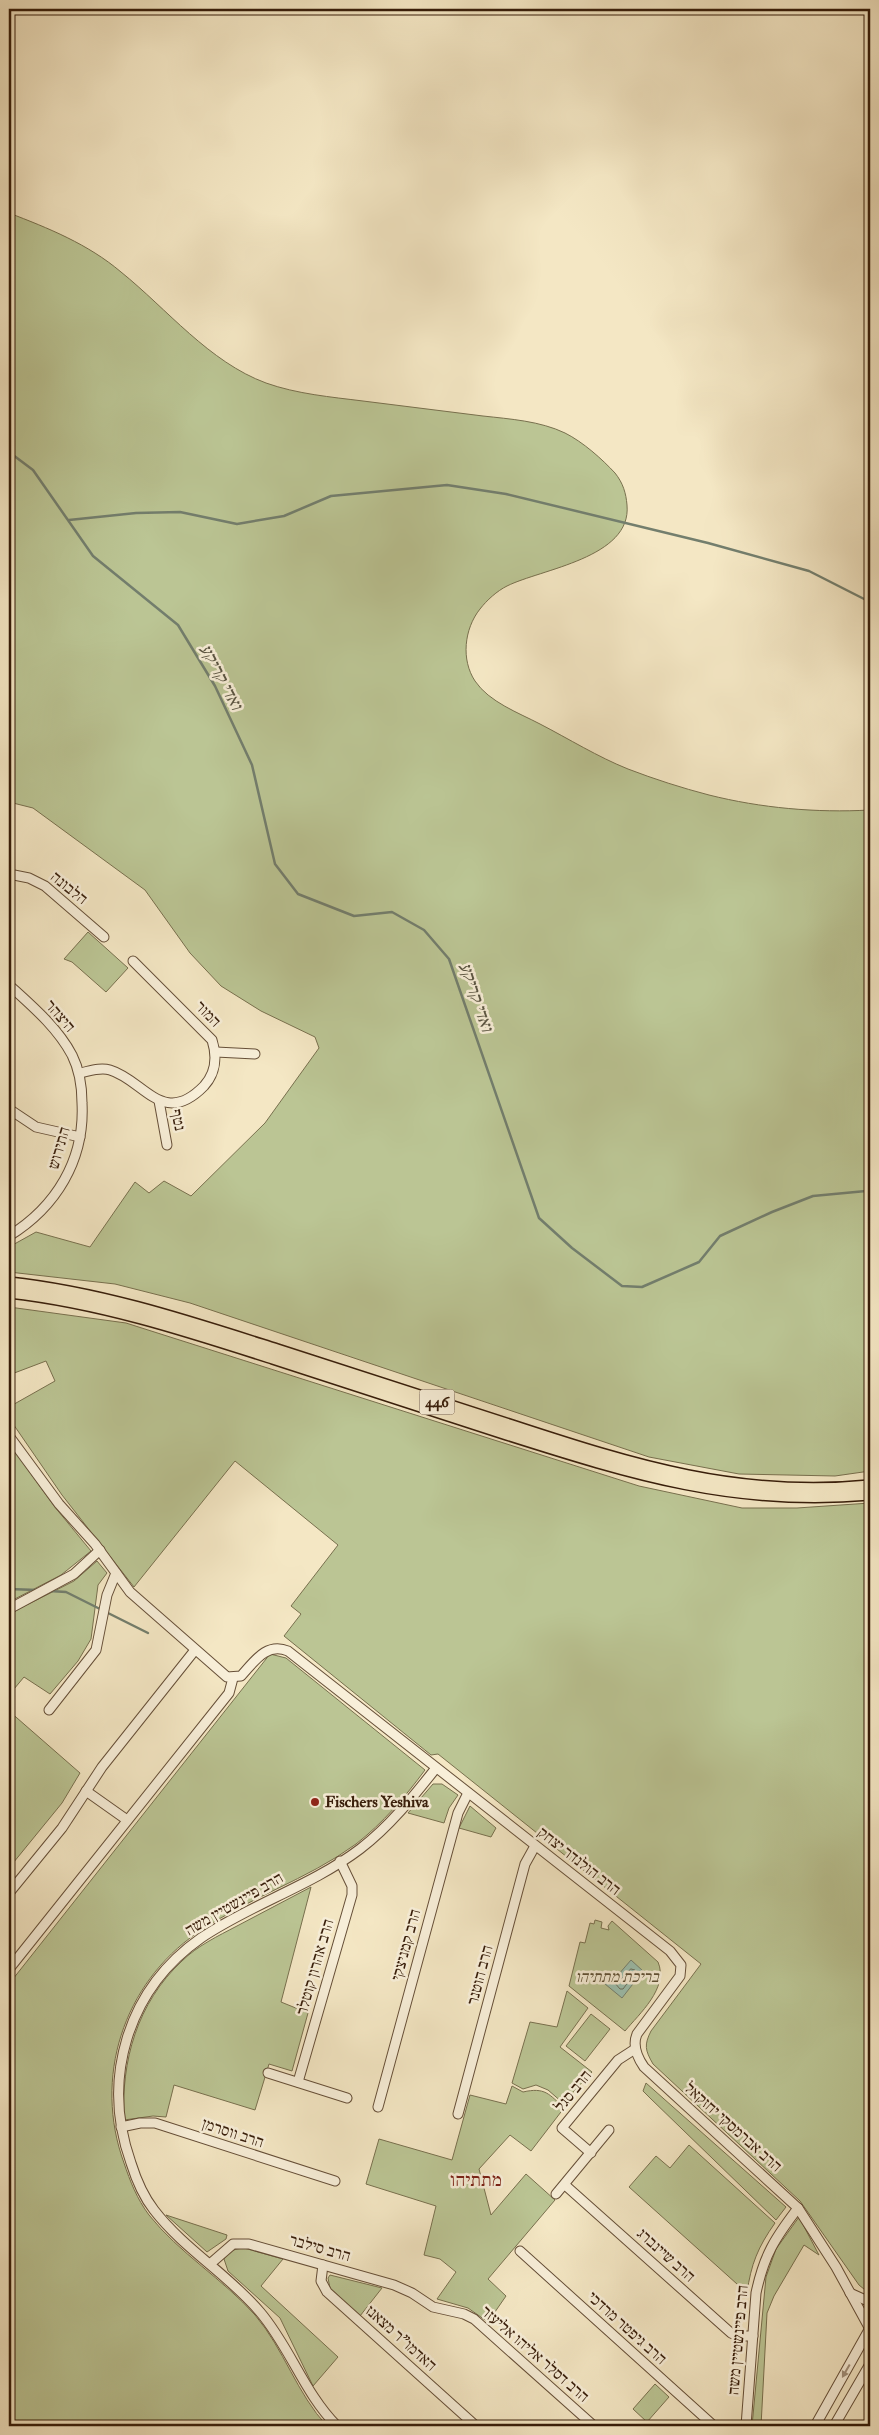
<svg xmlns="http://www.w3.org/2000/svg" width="879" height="2435" viewBox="0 0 879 2435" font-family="'IM FELL Double Pica','Frank Ruhl Libre',serif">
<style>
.green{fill:#bbc594;stroke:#78704e}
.water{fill:#9cc0af;stroke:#737e6d}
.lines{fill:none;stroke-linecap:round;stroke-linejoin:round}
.shore{stroke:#696e5c;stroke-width:1}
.stream{stroke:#737e6d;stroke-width:2.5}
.minor-casing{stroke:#664f38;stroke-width:11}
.major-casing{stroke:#361c09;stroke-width:14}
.minor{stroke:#f8efd9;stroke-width:9}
.major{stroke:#f4e7c4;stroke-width:11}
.oneway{fill:#a1907b}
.poi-dot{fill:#8f2418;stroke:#f8efd9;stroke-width:2}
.labels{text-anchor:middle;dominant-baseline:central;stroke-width:5;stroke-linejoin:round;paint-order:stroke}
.shield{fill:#f8efd9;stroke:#705b47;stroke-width:1}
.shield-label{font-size:15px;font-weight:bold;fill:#361c09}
.street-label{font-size:16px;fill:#361c09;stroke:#f8efd9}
.poi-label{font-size:16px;font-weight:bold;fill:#361c09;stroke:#f8efd9;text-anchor:start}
.park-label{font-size:16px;font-style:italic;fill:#5e4f33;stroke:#f8efd9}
.water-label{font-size:18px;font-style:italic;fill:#5a5543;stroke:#f8efd9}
.quarter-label{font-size:19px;fill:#7a1f14;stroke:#f8efd9}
</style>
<rect width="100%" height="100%" fill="#f4e7c4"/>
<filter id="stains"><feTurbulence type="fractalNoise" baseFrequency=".004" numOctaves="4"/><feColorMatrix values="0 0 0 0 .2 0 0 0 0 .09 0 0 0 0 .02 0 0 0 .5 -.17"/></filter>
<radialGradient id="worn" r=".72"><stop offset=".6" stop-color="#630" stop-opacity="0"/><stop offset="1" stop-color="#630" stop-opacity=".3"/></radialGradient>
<!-- green -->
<g class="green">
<path d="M 9,213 C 48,228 88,244 121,272 C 167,309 209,362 266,383 C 297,394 331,397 363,401 C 403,406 443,411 483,416 C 510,419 540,421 565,433 C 583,442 602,459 615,473 C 623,483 626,493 627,505 C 632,558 541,569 507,586 C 497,591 487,600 480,609 C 464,629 461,660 475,681 C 489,702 519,713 540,724 C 569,739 598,757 628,769 C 654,779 682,788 709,795 C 761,808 816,813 870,810 L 870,1471 L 835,1476 L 739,1474 L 649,1457 L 190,1303 L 115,1284 L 9,1272 L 9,1247 L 36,1232 L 90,1247 L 135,1182 L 149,1193 L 164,1181 L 191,1196 L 265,1123 L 319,1048 L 315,1037 L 261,1011 L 221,986 L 190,953 L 145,890 L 33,808 L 9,802 Z"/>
<path d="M 88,932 L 128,968 L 106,992 L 72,962 L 64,959 Z"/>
<path d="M 9,1307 L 126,1323 L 639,1486 L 742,1508 L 797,1508 L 870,1503 L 870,2294 L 859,2285 L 800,2201 L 653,2064 C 645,2050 644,2045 651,2031 L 701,1964 L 438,1754 L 431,1755 L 284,1636 L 301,1614 L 291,1606 L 338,1545 L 235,1461 L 134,1587 L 62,1495 L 9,1418 L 9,1407 L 55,1381 L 46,1361 L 9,1375 Z"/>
<path d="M 9,1443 L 54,1506 L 91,1551 L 61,1575 L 9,1602 Z"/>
<path d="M 97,1561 L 107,1573 L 98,1585 L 91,1639 L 78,1661 L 50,1694 L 24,1677 L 9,1695 L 9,1614 L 74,1581 Z"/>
<path d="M 270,1654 L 286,1658 L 425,1770 C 405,1797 383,1823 356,1844 C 307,1880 247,1898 197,1933 C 123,1984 93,2078 124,2163 C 130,2181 137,2199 149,2215 C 179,2253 223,2279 255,2315 C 284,2349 297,2394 327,2426 L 9,2426 L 9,1984 Z"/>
<path d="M 9,1711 L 80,1773 L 62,1803 L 9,1868 Z"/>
<path d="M 433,1784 L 442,1784 L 458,1795 L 449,1808 L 444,1823 L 408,1813 Z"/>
<path d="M 470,1806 L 496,1828 L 491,1837 L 459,1828 Z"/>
<path d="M 311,1887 L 281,2002 L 308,2013 L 292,2071 L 269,2064 L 255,2110 L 174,2085 L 166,2117 L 153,2116 L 124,2120 C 121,2061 137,2003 182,1961 C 197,1946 218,1936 237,1926 C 262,1913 286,1900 311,1887 Z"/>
<path d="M 595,1920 L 602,1922 L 601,1928 L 609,1930 L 608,1926 L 612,1921 L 658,1962 C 669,1988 639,2014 625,2031 L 569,1986 L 580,1942 L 585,1943 L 590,1923 L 594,1924 Z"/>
<path d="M 567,1991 L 588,2008 L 560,2047 L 592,2072 L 563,2103 L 548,2090 L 536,2085 L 523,2089 L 512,2083 L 530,2022 L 557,2027 Z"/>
<path d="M 591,2014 L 610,2029 L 585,2061 L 566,2046 Z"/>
<path d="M 646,2083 L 786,2207 L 776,2220 L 650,2098 L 643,2091 Z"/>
<path d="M 512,2086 L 523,2092 C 545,2087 549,2094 564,2108 L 531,2151 L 510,2135 L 479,2169 L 491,2215 L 526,2174 L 555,2200 L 488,2279 L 506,2296 L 488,2322 L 468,2308 L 437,2299 L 456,2272 L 440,2259 L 424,2255 L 436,2206 L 366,2184 L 379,2139 L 452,2160 L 470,2095 L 506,2104 Z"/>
<path d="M 689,2145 L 775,2223 C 758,2247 751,2264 747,2293 L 629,2187 L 656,2156 L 670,2168 Z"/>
<path d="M 166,2215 L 227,2235 L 226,2239 L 207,2252 Z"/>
<path d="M 799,2217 L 819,2255 L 804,2245 L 774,2296 L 767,2313 L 761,2426 L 752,2426 L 766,2277 L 776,2249 Z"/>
<path d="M 244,2248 L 283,2259 L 261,2286 L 338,2357 L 313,2386 L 280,2318 L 228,2271 L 224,2259 C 229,2250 235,2249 244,2248 Z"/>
<path d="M 330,2275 L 382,2288 L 360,2316 L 330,2288 L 328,2278 Z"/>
<path d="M 655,2384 L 669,2397 L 647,2422 L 633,2409 Z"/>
</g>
<!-- water -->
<path class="water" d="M 631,1960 L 643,1971 L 622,1998 L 599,1979 L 603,1974 L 618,1975 Z"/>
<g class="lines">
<!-- shore -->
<path class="shore" d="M 631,1969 L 635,1970 L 635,1973 L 623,1989 L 620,1989 L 614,1982 L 624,1977 Z"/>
<!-- stream -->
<g class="stream">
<path d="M 9,452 L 33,470 L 93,556 L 178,625 L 215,686 L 252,765 L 275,864 L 298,894 L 354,916 L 392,912 L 424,930 L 449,959 L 539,1218 L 572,1248 L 622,1286 L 642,1287 L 699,1262 L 720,1236 L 772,1212 L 813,1196 L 866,1191 L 870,1192"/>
<path d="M 69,520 L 136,513 L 180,512 L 237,524 L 284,516 L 331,496 L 447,485 L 506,494 L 708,543 L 809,571 L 870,602"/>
<path d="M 9,1589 L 37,1590"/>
<path d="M 50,1591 L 66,1592 L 148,1633"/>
</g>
<defs>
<g id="minor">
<path d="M 9,874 L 29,878 L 45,886 L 104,937"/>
<path d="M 9,985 C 32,1006 57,1027 72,1055 C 80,1071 82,1086 82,1103 C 85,1160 56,1207 9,1236"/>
<path d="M 216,1052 L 255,1054"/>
<path d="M 80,1073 C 90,1071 100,1067 110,1070 C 144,1080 163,1128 204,1086 C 216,1073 217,1056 212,1040 L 133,961"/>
<path d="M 159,1101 L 167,1145"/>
<path d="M 9,1109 L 36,1127 L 80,1137"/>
<path d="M 9,1436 L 59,1504 L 95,1544 L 130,1592 L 227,1677 L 241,1676 C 254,1662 266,1642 288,1651 L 670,1951 L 681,1965 L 680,1976 L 637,2034 C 632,2046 637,2057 644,2067 L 798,2208 L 836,2267 L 870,2329"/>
<path d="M 9,1609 L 74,1574 L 100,1550"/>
<path d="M 49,1710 L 96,1650 L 107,1595 L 116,1573"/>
<path d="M 86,1791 L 127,1820"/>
<path d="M 9,1893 L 62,1828 L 102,1767 L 195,1650"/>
<path d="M 9,1969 L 229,1693 L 233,1678"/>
<path d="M 268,2073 L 347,2098"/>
<path d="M 298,2082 L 352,1895 L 352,1886 L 340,1861"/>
<path d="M 378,2107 L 458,1813 L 468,1793"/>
<path d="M 458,2114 L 525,1864 L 535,1846"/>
<path d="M 121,2127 L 140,2123 L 155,2123 L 335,2181"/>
<path d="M 591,2153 L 562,2128 L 618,2060 L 635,2049"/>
<path d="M 565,2185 L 731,2333 L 738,2336 L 753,2336"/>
<path d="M 556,2194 L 609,2130"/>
<path d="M 520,2251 L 714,2426"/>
<path d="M 210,2264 L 233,2244 L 249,2244 L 394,2285 L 412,2293 L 433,2307 L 464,2314 L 474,2319 L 594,2426"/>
<path d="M 323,2265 L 321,2281 L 327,2292 L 476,2426"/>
<path d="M 850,2293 L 870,2302"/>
<path d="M 337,2426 C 304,2393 290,2347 260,2312 C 229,2275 184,2249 154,2210 C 143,2196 136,2179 131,2163 C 101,2079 127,1990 201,1938 C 251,1904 311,1886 360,1849 C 390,1826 413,1797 436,1768"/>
<path d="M 746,2426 L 756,2293 C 764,2255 775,2238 798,2208"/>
<path d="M 815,2426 L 870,2328"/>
<path d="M 834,2426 L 870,2364"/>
</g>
<g id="major">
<path d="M 9,1283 C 102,1293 189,1322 277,1350 C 355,1375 433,1401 512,1426 C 634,1466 739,1499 870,1486"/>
<path d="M 9,1292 C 100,1302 186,1330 273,1358 C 351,1383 429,1408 507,1434 C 633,1474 736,1506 870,1494"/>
</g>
</defs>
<!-- minor casing -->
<use href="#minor" class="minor-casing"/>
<!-- major casing -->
<use href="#major" class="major-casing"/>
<!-- minor -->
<use href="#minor" class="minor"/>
<!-- major -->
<use href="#major" class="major"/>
</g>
<!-- one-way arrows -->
<defs><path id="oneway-solid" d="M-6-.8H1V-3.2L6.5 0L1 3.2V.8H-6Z" transform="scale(1.25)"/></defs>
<use class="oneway" href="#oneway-solid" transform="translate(846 2371) rotate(120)"/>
<!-- markers -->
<circle class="poi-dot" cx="315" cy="1802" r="5"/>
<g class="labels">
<!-- shield labels -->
<rect class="shield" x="419.5" y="1389.5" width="35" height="25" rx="4"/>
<g class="shield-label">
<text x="437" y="1402">446</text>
</g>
<!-- street labels -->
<g class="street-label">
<text transform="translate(69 888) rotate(39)">הלבונה</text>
<text transform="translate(208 1014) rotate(46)">המור</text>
<text transform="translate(60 1016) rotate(49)">היצהר</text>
<text transform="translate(178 1120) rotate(79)">נטף</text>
<text transform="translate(59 1148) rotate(-74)">התירוש</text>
<text transform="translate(579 1861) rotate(38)">הרב הולנדר יצחק</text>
<text transform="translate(234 1904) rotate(-30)">הרב פיינשטיין משה</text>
<text transform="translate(406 1945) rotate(-75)">הרב קמניצקי</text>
<text transform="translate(315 1967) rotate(-74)">הרב אהרון קוטלר</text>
<text transform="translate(480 1975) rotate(-75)">הרב הוטנר</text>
<text transform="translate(573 2091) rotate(-51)">הרב סגל</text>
<text transform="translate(733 2127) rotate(42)">הרב אברמסקי יחזקאל</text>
<text transform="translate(233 2133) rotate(18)">הרב ווסרמן</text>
<text transform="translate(320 2248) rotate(16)">הרב סילבר</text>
<text transform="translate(666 2255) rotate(42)">הרב שיינברג</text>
<text transform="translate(627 2328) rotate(42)">הרב גיפטר מרדכי</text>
<text transform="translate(401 2338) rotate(42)">האדמו"ר מצאנז</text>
<text transform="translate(738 2340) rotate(-85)">הרב פיינשטיין משה</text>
<text transform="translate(535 2354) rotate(41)">הרב דסלר אליהו אליעזר</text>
</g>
<!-- poi labels -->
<g class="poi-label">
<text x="325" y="1802">Fischers Yeshiva</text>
</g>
<!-- park labels -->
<g class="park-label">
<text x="617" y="1977">בריכת מתתיהו</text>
</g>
<!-- water labels -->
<g class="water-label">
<text transform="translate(221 677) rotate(62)">ואדי קריקע</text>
<text transform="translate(476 997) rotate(71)">ואדי קריקע</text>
</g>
<!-- quarter labels -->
<g class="quarter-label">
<text x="476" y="2180">מתתיהו</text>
</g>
</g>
<!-- margin -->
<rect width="879" height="2435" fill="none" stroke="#f4e7c4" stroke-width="30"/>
<rect x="10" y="10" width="859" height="2415" fill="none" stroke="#361c09" stroke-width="2.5"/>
<rect x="15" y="15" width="849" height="2405" fill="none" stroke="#361c09"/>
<rect width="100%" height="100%" filter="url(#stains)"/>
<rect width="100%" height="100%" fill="url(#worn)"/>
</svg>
